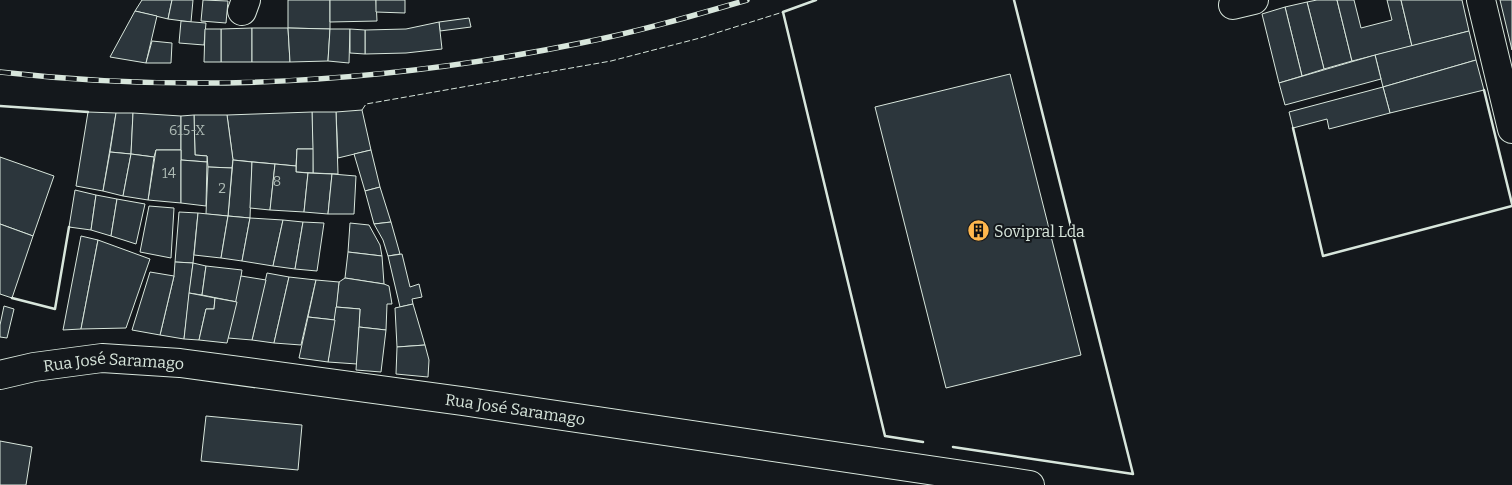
<svg xmlns="http://www.w3.org/2000/svg" width="1512" height="485" viewBox="0 0 1512 485" font-family="Bitter,serif">
<style>
.building{fill:#2c363c;stroke:#d8e6dc}
.lines{fill:none;stroke-linecap:round;stroke-linejoin:round}
.minor-casing{stroke:#d8e6dc;stroke-width:30}
.minor{stroke:#14181c;stroke-width:28}
.rail-casing{stroke:#d8e6dc;stroke-width:5.5}
.rail{stroke:#14181c;stroke-width:4;stroke-dasharray:11;stroke-linecap:butt}
.fence{stroke:#d8e6dc;stroke-width:1;stroke-dasharray:6 2.5;stroke-linecap:butt}
.wall{stroke:#d8e6dc;stroke-width:2.5}
.labels{text-anchor:middle;dominant-baseline:central;stroke-width:4;stroke-linejoin:round;paint-order:stroke}
.number-label{font-size:14px;fill:#adbab4}
.poi-label{font-size:16px;fill:#d8e6dc;stroke:#14181c;text-anchor:start}
.street-label{font-size:16px;fill:#d8e6dc;stroke:#14181c}
</style>
<rect width="100%" height="100%" fill="#14181c"/>
<!-- building -->
<g class="building">
<path d="M 142,0 L 172,0 L 168,19 L 135,11 Z"/>
<path d="M 172,0 L 193,0 L 191,22 L 168,19 Z"/>
<path d="M 203,0 L 228,1 L 226,23 L 201,21 Z"/>
<path d="M 288,0 L 330,0 L 330,29 L 288,28 Z"/>
<path d="M 330,0 L 376,0 L 377,21 L 330,22 Z"/>
<path d="M 376,0 L 405,0 L 405,13 L 376,12 Z"/>
<path d="M 1317,0 L 1337,0 L 1352,61 L 1324,69 L 1307,2 Z"/>
<path d="M 1337,0 L 1354,0 L 1361,28 L 1392,20 L 1387,0 L 1401,0 L 1412,46 L 1352,61 Z"/>
<path d="M 1401,0 L 1462,0 L 1469,31 L 1412,46 Z"/>
<path d="M 1500,0 L 1512,0 L 1512,50 Z"/>
<path d="M 1307,2 L 1324,69 L 1302,76 L 1285,7 Z"/>
<path d="M 1285,7 L 1302,76 L 1279,83 L 1262,14 Z"/>
<path d="M 135,11 L 157,16 L 146,63 L 110,57 Z"/>
<path d="M 469,18 L 471,27 L 440,31 L 439,22 Z"/>
<path d="M 181,21 L 206,23 L 204,45 L 179,43 Z"/>
<path d="M 439,22 L 442,49 L 406,53 L 365,54 L 365,30 L 406,29 Z"/>
<path d="M 252,28 L 252,62 L 221,62 L 221,29 Z"/>
<path d="M 252,28 L 288,28 L 290,62 L 252,62 Z"/>
<path d="M 288,28 L 330,29 L 328,61 L 290,62 Z"/>
<path d="M 205,29 L 221,29 L 221,62 L 204,62 Z"/>
<path d="M 330,29 L 350,29 L 349,63 L 328,61 Z"/>
<path d="M 350,29 L 365,30 L 365,54 L 350,53 Z"/>
<path d="M 1469,31 L 1476,60 L 1383,87 L 1375,55 Z"/>
<path d="M 152,41 L 172,43 L 171,63 L 146,63 Z"/>
<path d="M 1375,55 L 1381,79 L 1285,105 L 1279,83 Z"/>
<path d="M 1476,60 L 1484,90 L 1390,113 L 1383,87 Z"/>
<path d="M 1010,74 L 1081,355 L 946,388 L 875,107 Z"/>
<path d="M 1383,87 L 1390,113 L 1329,129 L 1327,119 L 1293,128 L 1289,112 Z"/>
<path d="M 362,110 L 371,150 L 338,158 L 336,112 Z"/>
<path d="M 88,112 L 116,113 L 103,191 L 76,186 Z"/>
<path d="M 312,112 L 336,112 L 338,174 L 313,173 Z"/>
<path d="M 312,112 L 313,149 L 297,149 L 296,166 L 233,160 L 227,115 Z"/>
<path d="M 116,113 L 133,113 L 131,154 L 110,152 Z"/>
<path d="M 133,113 L 181,116 L 181,150 L 156,150 L 154,157 L 131,154 Z"/>
<path d="M 194,115 L 227,115 L 233,160 L 232,168 L 208,167 L 207,156 L 195,155 Z"/>
<path d="M 194,115 L 195,155 L 207,156 L 207,162 L 181,160 L 181,116 Z"/>
<path d="M 297,149 L 313,149 L 313,173 L 296,172 Z"/>
<path d="M 156,150 L 181,150 L 181,203 L 148,200 Z"/>
<path d="M 371,150 L 380,187 L 365,191 L 354,154 Z"/>
<path d="M 110,152 L 131,154 L 123,196 L 103,191 Z"/>
<path d="M 131,154 L 154,157 L 148,200 L 123,196 Z"/>
<path d="M 0,157 L 54,176 L 33,236 L 0,224 Z"/>
<path d="M 181,160 L 207,162 L 206,206 L 181,203 Z"/>
<path d="M 233,160 L 252,162 L 250,218 L 228,216 Z"/>
<path d="M 252,162 L 275,164 L 270,210 L 250,208 Z"/>
<path d="M 275,164 L 296,166 L 296,172 L 308,173 L 304,212 L 270,210 Z"/>
<path d="M 208,167 L 232,168 L 228,216 L 206,214 Z"/>
<path d="M 308,173 L 332,174 L 328,214 L 304,212 Z"/>
<path d="M 332,174 L 356,176 L 354,214 L 328,214 Z"/>
<path d="M 380,187 L 391,222 L 374,224 L 365,191 Z"/>
<path d="M 75,190 L 96,195 L 91,230 L 69,227 Z"/>
<path d="M 96,195 L 117,199 L 111,236 L 91,230 Z"/>
<path d="M 117,199 L 145,204 L 136,244 L 111,236 Z"/>
<path d="M 149,206 L 174,208 L 171,258 L 140,252 Z"/>
<path d="M 179,212 L 198,213 L 193,263 L 175,262 Z"/>
<path d="M 198,213 L 228,216 L 221,258 L 194,255 Z"/>
<path d="M 228,216 L 250,218 L 242,261 L 221,258 Z"/>
<path d="M 250,218 L 283,220 L 273,266 L 242,261 Z"/>
<path d="M 283,220 L 303,222 L 295,269 L 273,266 Z"/>
<path d="M 303,222 L 324,223 L 317,271 L 295,269 Z"/>
<path d="M 391,222 L 400,254 L 388,256 L 383,240 L 374,224 Z"/>
<path d="M 350,223 L 369,225 L 380,245 L 382,256 L 348,252 Z"/>
<path d="M 0,224 L 33,236 L 12,298 L 0,294 Z"/>
<path d="M 81,236 L 98,240 L 81,329 L 63,330 Z"/>
<path d="M 98,240 L 150,259 L 126,328 L 81,329 Z"/>
<path d="M 348,252 L 382,256 L 384,284 L 345,278 Z"/>
<path d="M 402,254 L 410,287 L 419,284 L 422,297 L 412,299 L 413,304 L 400,307 L 388,256 Z"/>
<path d="M 175,262 L 193,263 L 184,339 L 160,335 L 174,276 Z"/>
<path d="M 193,263 L 206,266 L 202,295 L 189,293 Z"/>
<path d="M 206,266 L 242,270 L 237,302 L 202,295 Z"/>
<path d="M 150,272 L 174,276 L 160,335 L 132,330 Z"/>
<path d="M 267,273 L 289,277 L 274,343 L 252,340 Z"/>
<path d="M 241,276 L 266,280 L 252,340 L 228,338 Z"/>
<path d="M 289,277 L 316,280 L 301,345 L 274,343 Z"/>
<path d="M 345,278 L 384,284 L 389,286 L 392,304 L 387,304 L 386,330 L 359,327 L 360,309 L 336,307 L 339,282 Z"/>
<path d="M 316,280 L 339,282 L 335,320 L 308,317 Z"/>
<path d="M 189,293 L 215,298 L 214,309 L 206,309 L 199,340 L 184,339 Z"/>
<path d="M 215,298 L 237,302 L 227,343 L 199,340 L 206,309 L 214,309 Z"/>
<path d="M 413,304 L 425,345 L 397,347 L 395,308 Z"/>
<path d="M 4,306 L 14,309 L 7,338 L 0,337 L 0,325 Z"/>
<path d="M 336,307 L 360,309 L 357,364 L 328,362 Z"/>
<path d="M 308,317 L 335,320 L 328,362 L 299,358 Z"/>
<path d="M 359,327 L 386,330 L 381,372 L 356,370 Z"/>
<path d="M 425,345 L 429,360 L 428,377 L 396,374 L 397,347 Z"/>
<path d="M 206,416 L 302,425 L 298,470 L 201,461 Z"/>
<path d="M 0,441 L 32,447 L 26,485 L 0,485 Z"/>
</g>
<g class="lines">
<defs>
<g id="minor">
<path d="M 1481,0 L 1512,129"/>
<path d="M 1233,5 L 1254,0"/>
<path d="M 242,11 L 246,0"/>
<path id="s1" d="M 0,375 L 34,367 L 102,358 L 180,363 L 462,401 L 1030,485"/>
</g>
</defs>
<!-- minor casing -->
<use href="#minor" class="minor-casing"/>
<!-- minor -->
<use href="#minor" class="minor"/>
<defs>
<path id="rail" d="M 0,72 C 193,94 391,82 581,43 C 637,32 692,16 747,0"/>
</defs>
<!-- rail casing -->
<use href="#rail" class="rail-casing"/>
<!-- rail -->
<use href="#rail" class="rail"/>
<!-- fence -->
<path class="fence" d="M 362,110 L 366,104 L 611,61 L 700,38 L 783,12"/>
<!-- wall -->
<g class="wall">
<path d="M 816,0 L 783,12 L 885,436 L 923,442"/>
<path d="M 1484,90 L 1512,204"/>
<path d="M 0,106 L 88,112"/>
<path d="M 1293,128 L 1323,256 L 1512,206"/>
<path d="M 12,298 L 55,309 L 69,227"/>
<path d="M 953,447 L 1133,474 L 1014,0"/>
</g>
</g>
<!-- icons -->
<defs>
<symbol id="building-disc" viewBox="-11 -11 22 22"><circle r="9.5" fill="#ffb74d" stroke="#14181c"/><path d="M-4-6H4V6H1V3H-1V6H-4ZM-2.5-4.3h1.7v1.8h-1.7ZM.8-4.3h1.7v1.8H.8ZM-2.5-1h1.7V.8h-1.7ZM.8-1h1.7V.8H.8Z" fill="#111"/></symbol>
</defs>
<g fill-rule="evenodd">
<use href="#building-disc" x="966" y="218" width="25" height="25"/>
</g>
<g class="labels">
<!-- number labels -->
<g class="number-label">
<text x="187" y="130">615-X</text>
<text x="169" y="173">14</text>
<text x="277" y="181">8</text>
<text x="222" y="188">2</text>
</g>
<!-- poi labels -->
<g class="poi-label">
<text x="994" y="231">Sovipral Lda</text>
</g>
<!-- street labels -->
<g class="street-label">
<text stroke="none"><textPath href="#s1" startOffset="115">Rua José Saramago</textPath></text>
<text stroke="none"><textPath href="#s1" startOffset="520">Rua José Saramago</textPath></text>
</g>
</g>
</svg>
